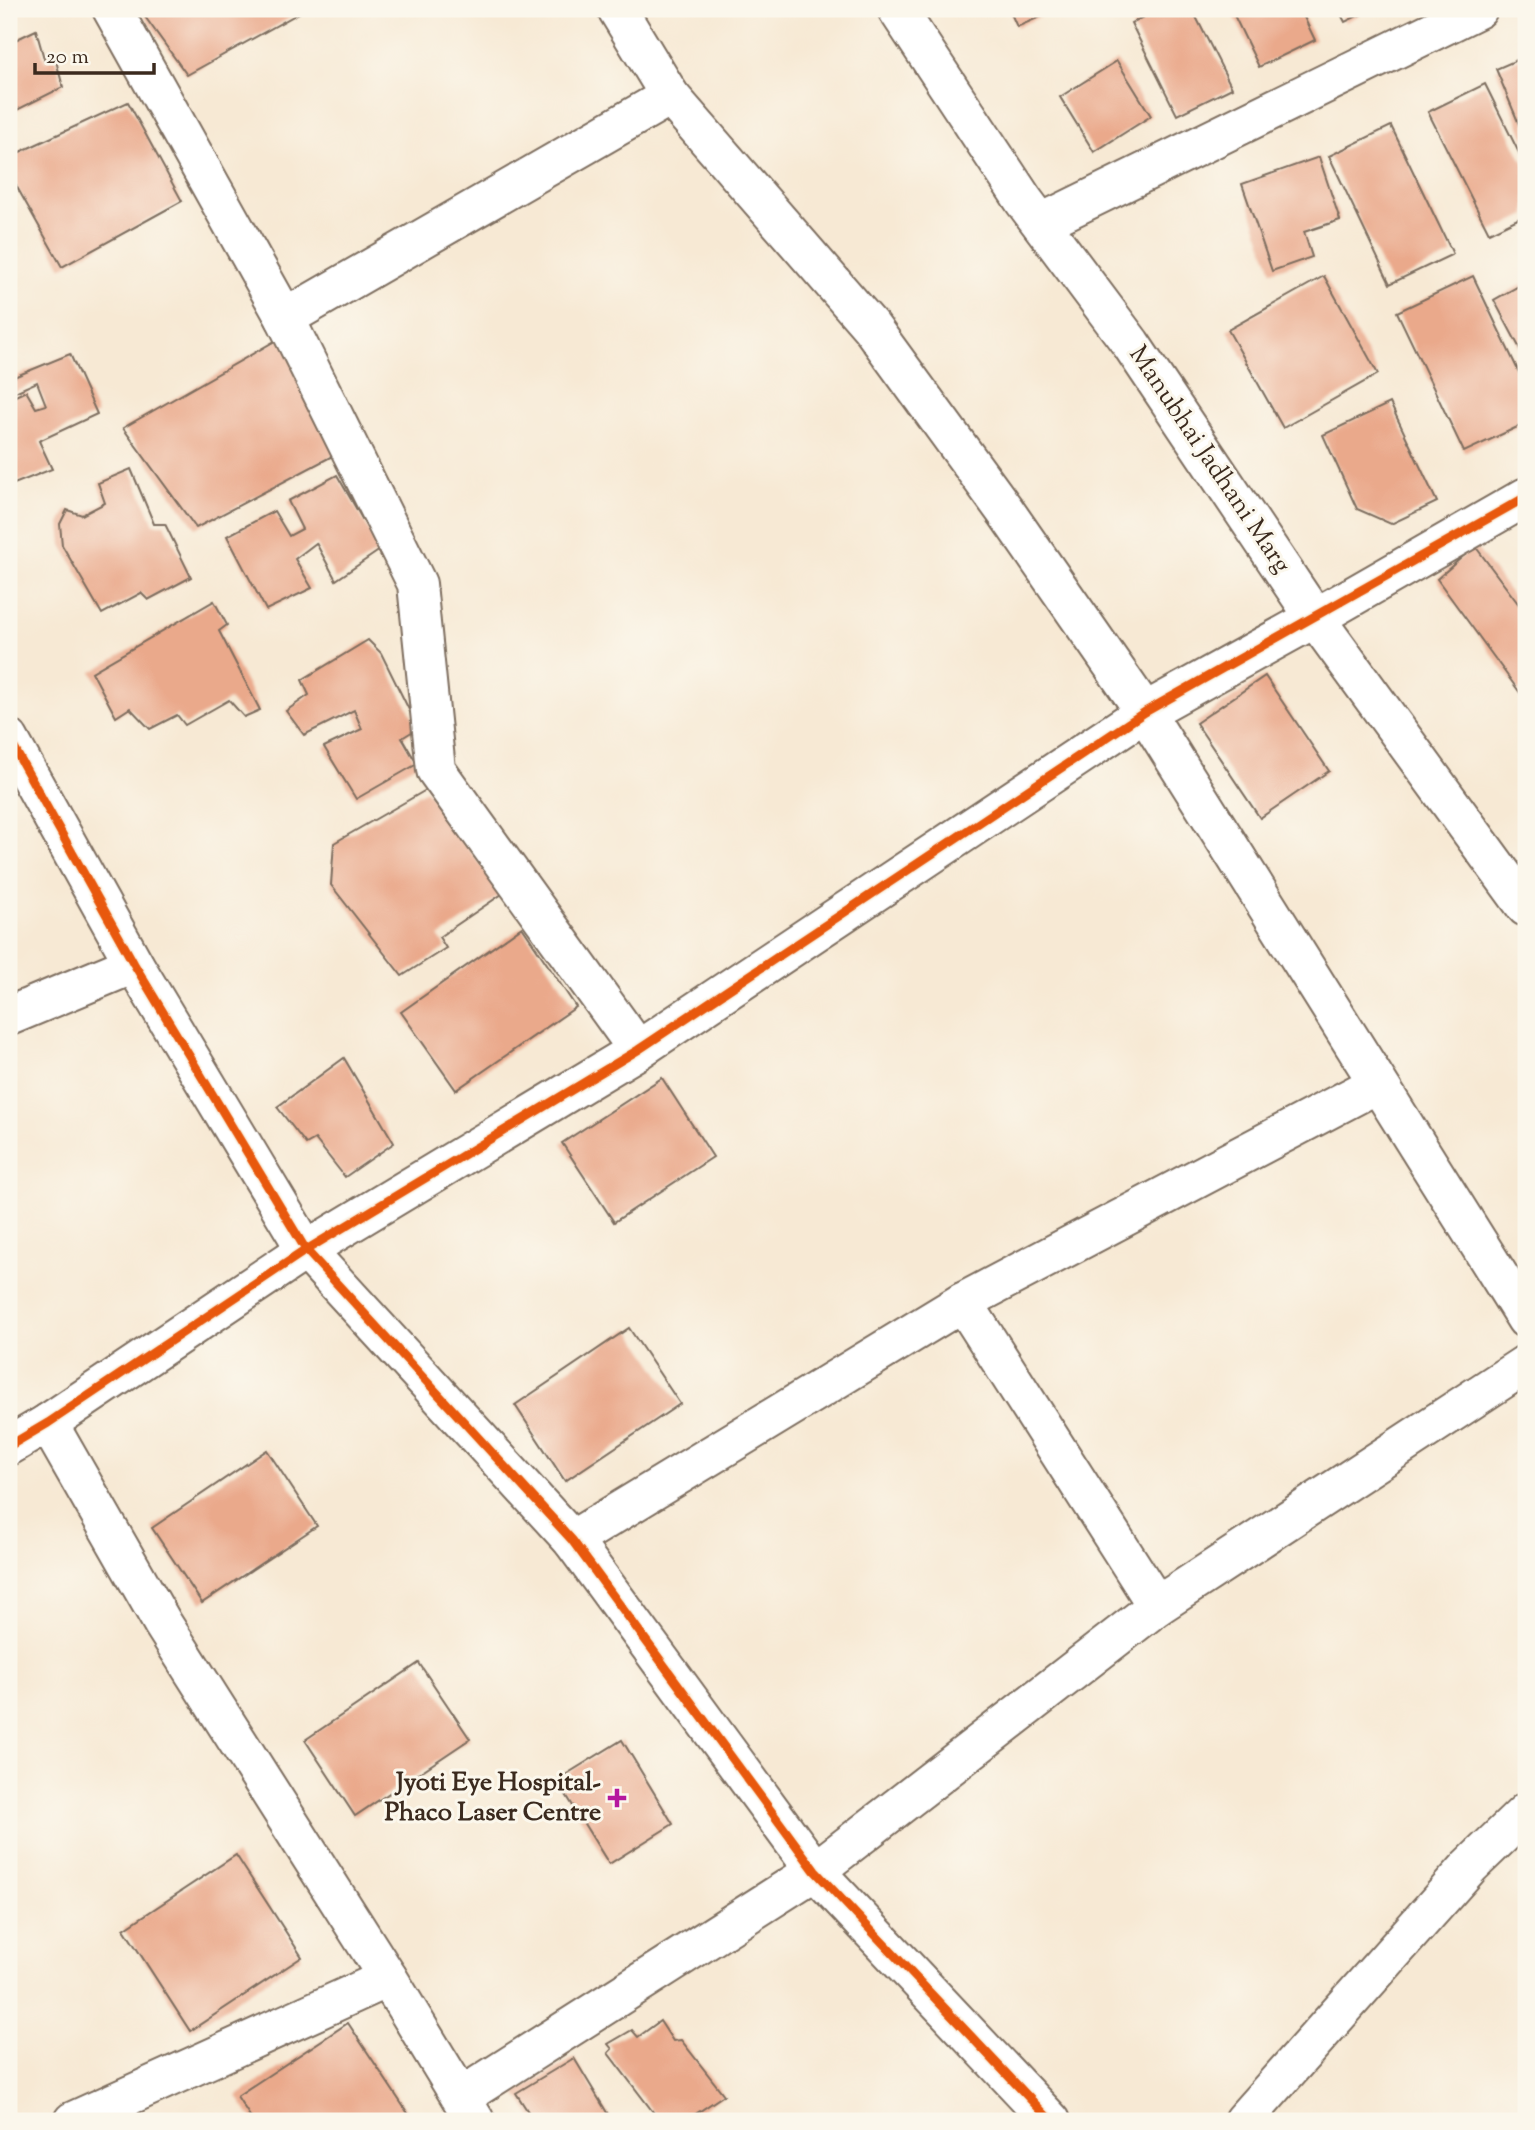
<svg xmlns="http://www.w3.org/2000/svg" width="1535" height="2130" viewBox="0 0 1535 2130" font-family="'Sorts Mill Goudy',serif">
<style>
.building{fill:#eaa98b}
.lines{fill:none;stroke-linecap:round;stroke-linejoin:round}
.minor-casing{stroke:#7d6d5e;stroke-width:42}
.tertiary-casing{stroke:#7d6d5e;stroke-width:42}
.minor{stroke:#fff;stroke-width:38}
.tertiary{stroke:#fff;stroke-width:38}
.cycleway-casing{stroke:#fbf7ec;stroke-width:13}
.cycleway{stroke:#e8590c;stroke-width:9}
.poi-dot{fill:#b5179e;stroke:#fbf7ec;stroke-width:2.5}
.labels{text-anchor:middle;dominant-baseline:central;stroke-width:6;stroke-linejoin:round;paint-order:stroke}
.street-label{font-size:26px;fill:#3b2a1e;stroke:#fbf7ec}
.poi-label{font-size:26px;font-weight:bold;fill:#3b2a1e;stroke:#fbf7ec;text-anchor:end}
</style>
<rect width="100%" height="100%" fill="#fbf7ec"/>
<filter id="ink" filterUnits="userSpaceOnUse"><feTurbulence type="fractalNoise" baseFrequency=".0143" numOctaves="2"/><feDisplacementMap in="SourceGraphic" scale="14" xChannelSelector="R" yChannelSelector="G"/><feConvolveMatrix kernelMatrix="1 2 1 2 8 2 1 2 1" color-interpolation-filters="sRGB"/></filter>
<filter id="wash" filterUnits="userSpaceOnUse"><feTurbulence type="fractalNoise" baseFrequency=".00686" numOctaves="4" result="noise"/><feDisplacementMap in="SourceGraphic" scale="28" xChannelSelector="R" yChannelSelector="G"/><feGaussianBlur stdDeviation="1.57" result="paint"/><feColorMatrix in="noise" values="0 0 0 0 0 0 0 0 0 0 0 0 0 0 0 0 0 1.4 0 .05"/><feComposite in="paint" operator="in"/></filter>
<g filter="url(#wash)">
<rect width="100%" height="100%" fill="#f7e9d4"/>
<g id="blocks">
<!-- building -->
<g class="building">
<path d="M 156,9 L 306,9 L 187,75 L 143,14 Z"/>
<path d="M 1009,9 L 1058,9 L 1017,27 Z"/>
<path d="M 1159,9 L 1192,9 L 1232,88 L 1177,115 L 1131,23 Z"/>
<path d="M 1231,9 L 1311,9 L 1302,13 L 1315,40 L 1259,67 Z"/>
<path d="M 1338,9 L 1372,9 L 1345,22 Z"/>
<path d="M 36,30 L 45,62 L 55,57 L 63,87 L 9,114 L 9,43 Z"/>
<path d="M 1526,56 L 1526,141 L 1496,69 Z"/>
<path d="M 1117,61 L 1151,116 L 1094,152 L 1060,97 Z"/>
<path d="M 1485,84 L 1526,167 L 1526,215 L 1489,233 L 1428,112 Z"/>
<path d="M 128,102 L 182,201 L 62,267 L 9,173 L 9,157 Z"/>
<path d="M 1391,126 L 1453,254 L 1390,284 L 1329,156 Z"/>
<path d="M 1319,157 L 1340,220 L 1304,232 L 1312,257 L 1272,271 L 1242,184 Z"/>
<path d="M 1324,276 L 1378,374 L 1283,428 L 1228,330 Z"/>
<path d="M 1473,276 L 1526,387 L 1526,423 L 1464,452 L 1397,312 Z"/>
<path d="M 1526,282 L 1526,360 L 1494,300 Z"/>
<path d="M 282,337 L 340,452 L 196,528 L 123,428 Z"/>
<path d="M 70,354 L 97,414 L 39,441 L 52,469 L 9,486 L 9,399 L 26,391 L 36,408 L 46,405 L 37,382 L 13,393 L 9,386 L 9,379 Z"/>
<path d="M 1390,403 L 1437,502 L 1391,524 L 1357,509 L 1323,435 Z"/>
<path d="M 131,469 L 154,524 L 165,524 L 191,577 L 148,600 L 141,593 L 102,614 L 62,545 L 60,524 L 67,510 L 82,515 L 105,503 L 98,483 Z"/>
<path d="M 337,475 L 380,550 L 336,580 L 316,543 L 295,559 L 312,588 L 266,610 L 227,536 L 274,511 L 289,536 L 302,529 L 288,501 Z"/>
<path d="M 1475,546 L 1526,614 L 1526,701 L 1437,579 Z"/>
<path d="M 214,601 L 227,625 L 219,631 L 260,710 L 244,717 L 229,700 L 185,725 L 177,715 L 150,729 L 130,708 L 116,717 L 92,672 Z"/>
<path d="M 368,640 L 381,653 L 418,728 L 402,738 L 417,764 L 356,799 L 324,747 L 362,729 L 354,710 L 304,735 L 286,711 L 309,695 L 302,680 Z"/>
<path d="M 1265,676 L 1329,771 L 1260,818 L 1196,723 Z"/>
<path d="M 426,790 L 502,894 L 439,937 L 446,948 L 402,976 L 331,885 L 334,843 Z"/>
<path d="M 522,927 L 576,1007 L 456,1090 L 401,1012 Z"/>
<path d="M 344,1058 L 394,1143 L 345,1177 L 315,1139 L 306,1144 L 277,1107 Z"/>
<path d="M 662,1078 L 713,1157 L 614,1222 L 562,1143 Z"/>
<path d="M 629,1328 L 680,1404 L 565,1481 L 515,1405 Z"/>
<path d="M 267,1450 L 317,1526 L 202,1603 L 152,1528 Z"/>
<path d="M 419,1663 L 470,1739 L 355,1816 L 305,1740 Z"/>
<path d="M 622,1740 L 673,1824 L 609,1864 L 557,1780 Z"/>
<path d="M 236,1855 L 302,1957 L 190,2031 L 124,1929 Z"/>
<path d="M 660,2021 L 673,2041 L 681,2040 L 724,2095 L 685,2121 L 660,2121 L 608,2053 L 612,2049 L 608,2044 L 632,2030 L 638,2037 Z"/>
<path d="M 348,2023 L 413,2121 L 253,2121 L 237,2096 Z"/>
<path d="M 574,2058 L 612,2121 L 534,2121 L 516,2093 Z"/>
</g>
</g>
</g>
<g filter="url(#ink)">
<use href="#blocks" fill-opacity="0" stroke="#7d6d5e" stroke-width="2"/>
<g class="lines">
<defs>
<g id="minor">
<path d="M 112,9 L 285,318 L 670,96"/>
<path d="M 617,9 L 670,96 L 871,327 L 1006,512 L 1145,712 L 1526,1319"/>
<path d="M 1041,223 L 1478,9"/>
<path d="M 285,318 L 417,584 L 436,770 L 638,1050"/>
<path d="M 1315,618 L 1526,497"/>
<path d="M 9,739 L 134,964 L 306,1250 L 572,1540 L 815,1871 L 1051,2121"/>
<path d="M 9,1016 L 134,964"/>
<path d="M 963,1302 L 1157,1606"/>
<path d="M 572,1540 L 963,1302 L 1377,1084"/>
<path d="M 461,2097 L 815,1871 L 1157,1606 L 1526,1364"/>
<path d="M 73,2121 L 388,1978"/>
<path d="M 1243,2121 L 1470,1866 L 1526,1812"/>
</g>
<g id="tertiary">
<path d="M 897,9 L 1024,201 L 1131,344 L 1315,618 L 1526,907"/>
<path d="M 48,1423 L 163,1624 L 388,1978 L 475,2121"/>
<path d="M 9,1446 L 48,1423 L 306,1250 L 638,1050 L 1145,712 L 1315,618"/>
</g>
</defs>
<!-- minor casing -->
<use href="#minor" class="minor-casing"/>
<!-- tertiary casing -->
<use href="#tertiary" class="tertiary-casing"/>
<!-- minor -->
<use href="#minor" class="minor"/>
<!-- tertiary -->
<use href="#tertiary" class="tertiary"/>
<defs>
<g id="cycleway">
<path d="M 9,739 L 134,964 L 306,1250 L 572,1540 L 815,1871 L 1051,2121"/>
<path d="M 9,1446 L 48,1423 L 306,1250 L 638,1050 L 1145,712 L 1526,497"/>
</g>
</defs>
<!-- cycleway casing -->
<use href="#cycleway" class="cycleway-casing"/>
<!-- cycleway -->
<use href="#cycleway" class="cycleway"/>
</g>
</g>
<!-- markers -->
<path class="poi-dot" d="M613.5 1787.5h7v7h7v7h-7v7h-7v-7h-7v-7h7z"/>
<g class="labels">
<!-- street labels -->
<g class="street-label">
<text transform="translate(1209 460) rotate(56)">Manubhai Jadhani Marg</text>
</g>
<!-- poi labels -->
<g class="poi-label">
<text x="601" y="1783">Jyoti Eye Hospital-<tspan x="601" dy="30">Phaco Laser Centre</tspan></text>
</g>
</g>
<!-- margin -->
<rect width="1535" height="2130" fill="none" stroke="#fbf7ec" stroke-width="35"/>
<!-- scale -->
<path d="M35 63v10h119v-10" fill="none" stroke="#3b2a1e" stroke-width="3.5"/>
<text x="46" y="63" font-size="21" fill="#3b2a1e" stroke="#fbf7ec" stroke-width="5" paint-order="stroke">20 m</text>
</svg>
